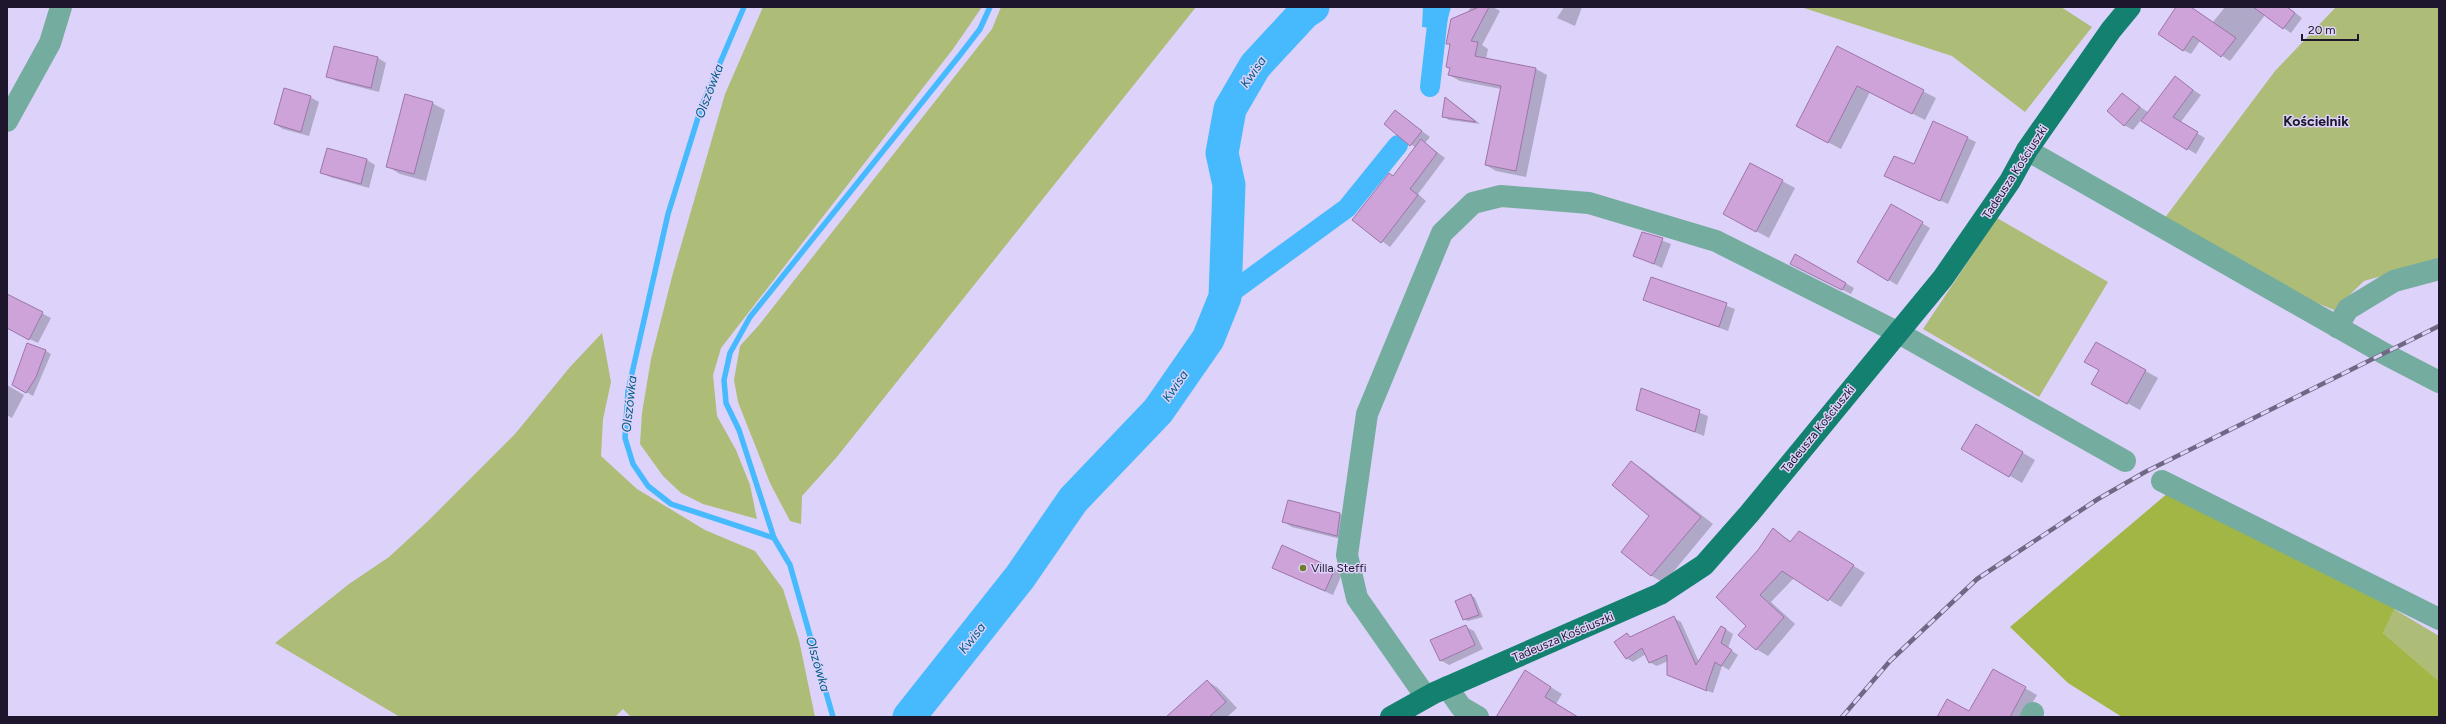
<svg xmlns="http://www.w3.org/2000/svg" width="2446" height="724" viewBox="0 0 2446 724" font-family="Figtree,sans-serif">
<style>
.green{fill:#adbc77}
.forest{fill:#a2b645}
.water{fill:#47bafd}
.shadow{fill:#0003}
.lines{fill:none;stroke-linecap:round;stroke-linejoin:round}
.stream{stroke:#47bafd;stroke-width:5.5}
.canal{stroke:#47bafd;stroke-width:20}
.river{stroke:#47bafd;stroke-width:33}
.building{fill:#cea3da;stroke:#9d75a9}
.minor{stroke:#74ada0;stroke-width:22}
.major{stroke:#148170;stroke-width:22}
.rail-casing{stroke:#706785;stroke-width:4.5}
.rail{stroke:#ddd2f9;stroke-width:3;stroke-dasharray:9;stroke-linecap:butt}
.poi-dot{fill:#6f7d2a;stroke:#ddd2f9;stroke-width:1.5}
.labels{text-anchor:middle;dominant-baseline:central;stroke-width:3;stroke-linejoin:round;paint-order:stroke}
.street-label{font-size:12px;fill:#1e162d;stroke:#ddd2f9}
.poi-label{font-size:12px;fill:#1e162d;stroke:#ddd2f9;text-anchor:start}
.water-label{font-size:13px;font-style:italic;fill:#005d88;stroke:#ddd2f9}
.quarter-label{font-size:14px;font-weight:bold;fill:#1e162d;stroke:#ddd2f9}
</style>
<rect width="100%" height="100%" fill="#ddd2f9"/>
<!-- green -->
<g class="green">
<path d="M 763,7 L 982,7 L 953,49 L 721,348 L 713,375 L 717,416 L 736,450 L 750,485 L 757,519 L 703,504 L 681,493 L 663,476 L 640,444 L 642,413 L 651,359 L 673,273 L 725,94 Z"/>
<path d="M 1001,7 L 1196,7 L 836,458 L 802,496 L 801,524 L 790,521 L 770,483 L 738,402 L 734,380 L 740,346 L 759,325 L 992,29 Z"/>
<path d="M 1801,7 L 2061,7 L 2092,27 L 2025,112 L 1952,56 Z"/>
<path d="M 2336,7 L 2439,7 L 2439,260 L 2364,281 L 2334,310 L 2291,292 L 2164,219 L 2275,71 Z"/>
<path d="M 1997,218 L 2108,282 L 2039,397 L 1923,329 Z"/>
<path d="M 602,333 L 611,382 L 603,419 L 601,456 L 637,489 L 705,530 L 755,551 L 783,589 L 799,640 L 815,717 L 631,717 L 623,709 L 615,717 L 400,717 L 275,643 L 349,584 L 389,557 L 428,521 L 515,434 L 570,367 Z"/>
<path d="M 2394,609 L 2439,636 L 2439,681 L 2383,633 Z"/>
</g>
<!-- forest -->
<path class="forest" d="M 2175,487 L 2399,599 L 2383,633 L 2439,681 L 2439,717 L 2122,717 L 2068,683 L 2010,627 Z"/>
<!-- water -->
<path class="water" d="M 1423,7 L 1451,7 L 1445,29 L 1422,27 Z"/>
<!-- shadow -->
<g class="shadow">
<path d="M 1471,7 L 1493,7 L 1500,11 L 1482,45 L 1488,49 L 1486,59 L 1536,69 L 1547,75 L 1526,177 L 1496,171 L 1486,165 L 1501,89 L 1460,81 L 1449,75 L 1450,69 L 1447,67 L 1451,45 L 1447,43 Z"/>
<path d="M 1564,7 L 1582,7 L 1575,26 L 1557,18 Z"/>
<path d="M 2178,7 L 2190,7 L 2213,22 L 2225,7 L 2288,7 L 2302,18 L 2291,33 L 2265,15 L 2230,61 L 2200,41 L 2191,54 L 2183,50 Z"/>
<path d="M 335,47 L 378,58 L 386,63 L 379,92 L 336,81 L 328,76 Z"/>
<path d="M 1838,47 L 1936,98 L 1925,120 L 1870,92 L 1841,149 L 1810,133 Z"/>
<path d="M 2175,78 L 2201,95 L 2180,123 L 2205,138 L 2196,154 L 2143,121 L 2147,113 L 2133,130 L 2124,125 L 2122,94 L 2149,113 Z"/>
<path d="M 310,97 L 319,102 L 309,136 L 283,129 L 275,124 Z"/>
<path d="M 1446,98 L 1452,102 L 1480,124 L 1449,120 L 1443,116 Z"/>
<path d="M 432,103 L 445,110 L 426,181 L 400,174 L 387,166 Z"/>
<path d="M 1395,111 L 1430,137 L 1425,143 L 1445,158 L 1418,194 L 1426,201 L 1390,247 L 1354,220 L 1394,177 L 1416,148 L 1385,124 Z"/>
<path d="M 1934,122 L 1976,142 L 1948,204 L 1886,176 L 1914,166 Z"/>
<path d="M 328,149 L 367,160 L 375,165 L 369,188 L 330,177 L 321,172 Z"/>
<path d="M 1751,164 L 1795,188 L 1769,238 L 1737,221 Z"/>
<path d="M 1892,205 L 1930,228 L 1897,285 L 1859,262 Z"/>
<path d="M 1642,233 L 1671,244 L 1662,268 L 1634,255 Z"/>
<path d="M 1796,255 L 1854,288 L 1851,294 L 1799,268 Z"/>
<path d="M 1652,278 L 1735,309 L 1728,331 L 1644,300 Z"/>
<path d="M 7,295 L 51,318 L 38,343 L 7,328 Z"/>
<path d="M 2096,343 L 2158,378 L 2140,410 L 2093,384 L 2100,370 Z"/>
<path d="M 46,351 L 51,354 L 33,396 L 13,384 Z"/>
<path d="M 7,385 L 24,395 L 12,418 L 7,415 Z"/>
<path d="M 1641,390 L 1708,416 L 1704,436 L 1637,409 Z"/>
<path d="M 1976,425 L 2035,460 L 2022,483 L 1963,448 Z"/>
<path d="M 1632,463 L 1644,470 L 1713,524 L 1664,583 L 1652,576 L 1622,551 L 1651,516 Z"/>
<path d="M 1289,501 L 1340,514 L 1348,519 L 1345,540 L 1292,527 L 1284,522 Z"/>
<path d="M 1773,529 L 1792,542 L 1811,539 L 1865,573 L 1841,607 L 1794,578 L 1771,602 L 1795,624 L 1768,656 L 1756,649 L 1747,625 L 1759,550 Z"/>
<path d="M 1273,568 L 1334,569 L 1342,574 L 1333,595 Z"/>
<path d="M 1471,595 L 1475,598 L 1483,617 L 1468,621 L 1464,619 Z"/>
<path d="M 1674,618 L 1681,622 L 1699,662 L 1722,627 L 1733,634 L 1728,648 L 1738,655 L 1729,670 L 1722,666 L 1713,693 L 1668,674 L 1668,661 L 1657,666 L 1649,662 L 1646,654 L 1633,662 L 1626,658 L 1627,635 L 1631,637 Z"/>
<path d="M 1466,627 L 1474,631 L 1483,649 L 1449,665 L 1440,660 Z"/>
<path d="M 1993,670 L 2037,695 L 2024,717 L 1938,717 L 1970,712 Z"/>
<path d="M 1536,678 L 1562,694 L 1556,704 L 1577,717 L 1506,717 Z"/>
<path d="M 1207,681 L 1218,688 L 1237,708 L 1227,717 L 1167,717 Z"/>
</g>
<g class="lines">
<!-- stream -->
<g class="stream">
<path d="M 744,7 L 702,105 L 668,214 L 628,391 L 625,438 L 633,464 L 648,486 L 671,504 L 774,538 L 790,565 L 833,717"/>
<path d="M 774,538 L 739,430 L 726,403 L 724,380 L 730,353 L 750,317 L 960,55 L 980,29 L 990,7"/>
</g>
<!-- canal -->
<g class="canal">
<path d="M 1430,87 L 1439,7"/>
<path d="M 1225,297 L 1347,208 L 1398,145"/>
</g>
<!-- river -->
<path class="river" d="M 909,717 L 1020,577 L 1073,500 L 1158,411 L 1208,339 L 1225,297 L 1229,185 L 1222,153 L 1230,109 L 1255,66 L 1304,13 L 1313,7"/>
</g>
<!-- building -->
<g class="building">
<path d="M 1479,7 L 1489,7 L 1471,41 L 1478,42 L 1475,56 L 1536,68 L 1516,171 L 1485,165 L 1501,86 L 1448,75 L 1450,68 L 1446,67 L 1450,44 L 1446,44 L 1451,19 Z"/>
<path d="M 2176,7 L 2191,7 L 2236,38 L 2221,57 L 2193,36 L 2183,51 L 2158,34 Z"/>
<path d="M 2253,7 L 2287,7 L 2295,13 L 2283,29 Z"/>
<path d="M 334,46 L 378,57 L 371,88 L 326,77 Z"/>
<path d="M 1837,46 L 1924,90 L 1912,114 L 1857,86 L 1828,143 L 1796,126 Z"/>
<path d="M 2175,76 L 2193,90 L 2173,117 L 2198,132 L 2187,150 L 2141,121 Z"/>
<path d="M 284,88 L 311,96 L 301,132 L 274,124 Z"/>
<path d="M 2122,93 L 2140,107 L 2124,126 L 2107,111 Z"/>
<path d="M 405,94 L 433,102 L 414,174 L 386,167 Z"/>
<path d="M 1445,97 L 1476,122 L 1442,117 Z"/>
<path d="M 1395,110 L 1422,131 L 1410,146 L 1384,124 Z"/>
<path d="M 1933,121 L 1968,137 L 1940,201 L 1884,176 L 1894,156 L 1914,164 Z"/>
<path d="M 1421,139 L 1437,153 L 1410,189 L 1418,195 L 1381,243 L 1352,220 L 1389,173 L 1393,176 Z"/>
<path d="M 327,148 L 367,159 L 361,184 L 320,173 Z"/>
<path d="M 1750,163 L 1783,180 L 1756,232 L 1723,214 Z"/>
<path d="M 1891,204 L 1923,222 L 1888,281 L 1857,262 Z"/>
<path d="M 1642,232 L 1663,238 L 1654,264 L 1633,256 Z"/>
<path d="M 1795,254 L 1846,283 L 1842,290 L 1790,264 Z"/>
<path d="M 1651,277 L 1727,303 L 1719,327 L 1643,300 Z"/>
<path d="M 7,294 L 43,312 L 29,340 L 7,328 Z"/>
<path d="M 2096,342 L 2146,370 L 2127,404 L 2091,384 L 2099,370 L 2084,362 Z"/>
<path d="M 27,343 L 46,350 L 36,377 L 26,393 L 12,385 Z"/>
<path d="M 1641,388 L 1700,410 L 1695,432 L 1636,410 Z"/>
<path d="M 1976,424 L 2023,452 L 2009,477 L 1961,449 Z"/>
<path d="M 1631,461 L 1701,517 L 1651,576 L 1621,552 L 1649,516 L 1612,485 Z"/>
<path d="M 1288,500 L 1340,513 L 1337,536 L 1282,522 Z"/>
<path d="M 1773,528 L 1790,542 L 1799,531 L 1854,565 L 1828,601 L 1782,571 L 1760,595 L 1784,617 L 1756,650 L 1738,635 L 1746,626 L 1716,597 L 1758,550 Z"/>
<path d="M 1282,545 L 1335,569 L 1325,591 L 1272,568 Z"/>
<path d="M 1471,594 L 1479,615 L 1463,620 L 1455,601 Z"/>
<path d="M 1674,616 L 1696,665 L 1721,626 L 1726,629 L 1721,643 L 1732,650 L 1721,666 L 1715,662 L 1706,688 L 1707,691 L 1667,675 L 1667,655 L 1649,663 L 1642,648 L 1626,659 L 1614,642 L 1627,633 L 1630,637 Z"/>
<path d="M 1466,625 L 1475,645 L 1440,661 L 1430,640 Z"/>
<path d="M 1993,669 L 2026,687 L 2010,717 L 1937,717 L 1947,699 L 1969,711 Z"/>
<path d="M 1525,670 L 1551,687 L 1545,697 L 1578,717 L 1496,717 Z"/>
<path d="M 1207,680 L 1226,702 L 1209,717 L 1166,717 Z"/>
</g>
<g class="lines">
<!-- minor -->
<g class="minor">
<path d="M 7,121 L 50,43 L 61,7"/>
<path d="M 2027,150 L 2385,354 L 2439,382"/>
<path d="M 2337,327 L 2348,309 L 2394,281 L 2439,269"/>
<path d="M 2162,481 L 2439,619"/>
<path d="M 1447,687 L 1461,707 L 1478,717"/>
<path d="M 1426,697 L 1357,598 L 1347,555 L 1367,414 L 1442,233 L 1473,203 L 1501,196 L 1589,203 L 1716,241 L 1897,332 L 2125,461"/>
<path d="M 2031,717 L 2033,713"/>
</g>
<!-- major -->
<path class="major" d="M 1391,717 L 1434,693 L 1660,594 L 1704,565 L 1749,514 L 1943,278 L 2010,181 L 2027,150 L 2111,30 L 2130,7"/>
<defs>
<path id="rail" d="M 1842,717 L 1890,661 L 1977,579 L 2098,499 L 2145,472 L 2439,326"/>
</defs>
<!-- rail casing -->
<use href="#rail" class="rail-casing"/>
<!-- rail -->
<use href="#rail" class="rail"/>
</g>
<!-- markers -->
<circle class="poi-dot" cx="1303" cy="568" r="4"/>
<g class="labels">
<!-- street labels -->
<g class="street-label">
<text transform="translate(2015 172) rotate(-57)">Tadeusza Kościuszki</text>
<text transform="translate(1818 429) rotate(-51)">Tadeusza Kościuszki</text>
<text transform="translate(1563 637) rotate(-23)">Tadeusza Kościuszki</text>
</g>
<!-- poi labels -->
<g class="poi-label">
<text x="1311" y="568">Villa Steffi</text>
</g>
<!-- water labels -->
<g class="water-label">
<text transform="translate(1253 72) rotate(-55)">Kwisa</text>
<text transform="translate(709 91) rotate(-69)">Olszówka</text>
<text transform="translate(1175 386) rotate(-55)">Kwisa</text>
<text transform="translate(629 404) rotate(-84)">Olszówka</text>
<text transform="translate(972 638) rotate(-52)">Kwisa</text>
<text transform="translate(818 664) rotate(74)">Olszówka</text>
</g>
<!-- quarter labels -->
<g class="quarter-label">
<text x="2316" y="121">Kościelnik</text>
</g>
</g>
<!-- border -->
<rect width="2446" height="724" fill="none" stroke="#1e162d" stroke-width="16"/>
<!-- scale -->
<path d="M2302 34v6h56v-6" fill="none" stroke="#1e162d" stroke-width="2"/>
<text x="2308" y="34" font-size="12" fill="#1e162d" stroke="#ddd2f9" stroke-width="3" paint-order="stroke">20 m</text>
</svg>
